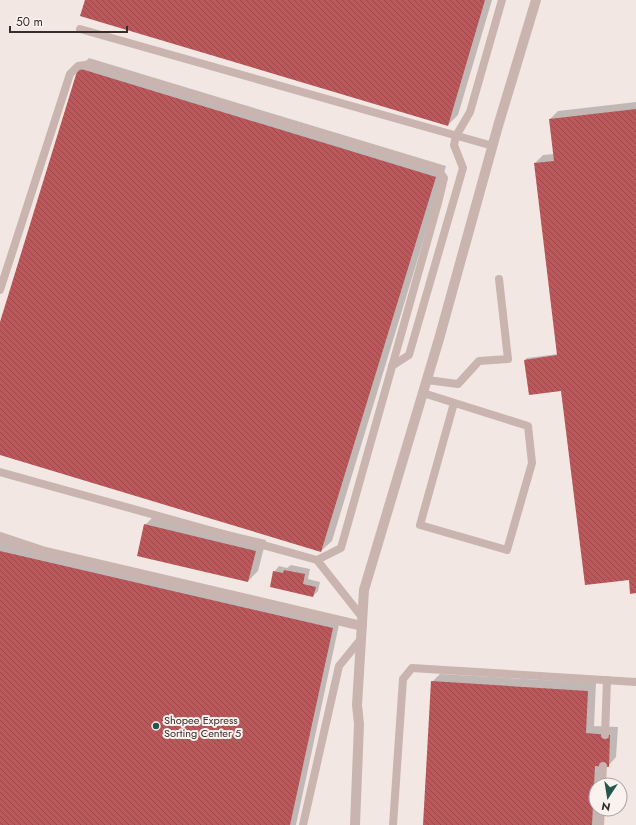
<svg xmlns="http://www.w3.org/2000/svg" width="636" height="825" viewBox="0 0 636 825" font-family="Jost,sans-serif">
<style>
.shadow{fill:#0003}
.building{fill:url(#building-back-hatch)}
.lines{fill:none;stroke-linecap:round;stroke-linejoin:round}
.lane{stroke:#c9b4af;stroke-width:8}
.street{stroke:#c9b4af;stroke-width:10}
.poi-dot{fill:#25574d;stroke:#faf2ef;stroke-width:1.5}
.labels{text-anchor:middle;dominant-baseline:central;stroke-width:4;stroke-linejoin:round;paint-order:stroke}
.poi-label{font-size:11px;fill:#392d2c;stroke:#faf2ef;text-anchor:start}
</style>
<defs>
<pattern id="building-back-hatch" width="6" height="6" patternUnits="userSpaceOnUse"><rect width="6" height="6" fill="#bb585b"/><path d="M-1 5l2 2M0 0l6 6M5-1l2 2" fill="none" stroke="#99494b"/></pattern>
</defs>
<rect width="100%" height="100%" fill="#f2e7e3"/>
<!-- shadow -->
<g class="shadow">
<path d="M 86,0 L 492,0 L 458,115 L 448,125 Z"/>
<path d="M 89,58 L 446,166 L 332,541 L 321,551 L 0,454 L 0,326 L 79,68 Z"/>
<path d="M 636,102 L 636,592 L 562,389 L 525,360 L 527,358 L 558,354 L 535,163 L 543,155 L 554,154 L 550,119 L 558,111 Z"/>
<path d="M 156,514 L 266,540 L 258,571 L 248,581 L 145,525 Z"/>
<path d="M 0,542 L 340,620 L 296,825 L 0,825 Z"/>
<path d="M 291,565 L 310,569 L 308,579 L 320,582 L 318,591 L 313,596 L 274,572 L 279,566 L 287,568 Z"/>
<path d="M 440,674 L 596,683 L 594,726 L 618,727 L 616,757 L 608,766 L 602,765 L 601,785 L 596,785 L 596,809 L 600,809 L 599,825 L 424,825 L 432,682 Z"/>
</g>
<!-- building -->
<g class="building">
<path d="M 85,0 L 485,0 L 448,126 L 80,16 Z"/>
<path d="M 78,68 L 436,177 L 321,552 L 0,455 L 0,322 Z"/>
<path d="M 636,109 L 636,593 L 630,594 L 629,580 L 585,585 L 561,391 L 529,395 L 524,360 L 557,355 L 534,163 L 554,161 L 549,119 Z"/>
<path d="M 144,524 L 256,551 L 248,582 L 137,556 Z"/>
<path d="M 0,551 L 333,628 L 290,825 L 0,825 Z"/>
<path d="M 284,570 L 305,574 L 303,584 L 316,587 L 313,597 L 270,587 L 273,571 L 283,573 Z"/>
<path d="M 431,681 L 588,691 L 586,733 L 610,735 L 609,767 L 595,766 L 592,825 L 423,825 Z"/>
</g>
<g class="lines">
<!-- lane -->
<g class="lane">
<path d="M 80,29 L 493,146"/>
<path d="M 0,290 L 70,74 L 78,66 L 92,64 L 437,168 L 444,178 L 438,203 L 341,548 L 317,560"/>
<path d="M 392,366 L 409,355 L 463,168 L 454,145 L 456,136 L 470,112 L 502,0"/>
<path d="M 427,380 L 458,384 L 479,361 L 508,359 L 499,279"/>
<path d="M 423,393 L 528,426 L 532,463 L 507,550 L 420,525 L 454,403"/>
<path d="M 0,472 L 317,560 L 362,617"/>
<path d="M 605,735 L 607,680"/>
<path d="M 602,785 L 603,766"/>
<path d="M 303,825 L 339,666 L 361,639"/>
<path d="M 393,825 L 403,679 L 412,668 L 636,682"/>
<path d="M 600,825 L 601,809"/>
</g>
<!-- street -->
<g class="street">
<path d="M 0,537 L 42,551 L 362,626"/>
<path d="M 355,825 L 359,724 L 357,705 L 364,590 L 439,339 L 498,126 L 536,0"/>
</g>
</g>
<!-- markers -->
<circle class="poi-dot" cx="156" cy="726" r="4"/>
<g class="labels">
<!-- poi labels -->
<g class="poi-label">
<text x="164" y="720">Shopee Express<tspan x="164" dy="13">Sorting Center 5</tspan></text>
</g>
</g>
<!-- north arrow -->
<g transform="translate(608 797) rotate(192)"><circle r="19" fill="#faf2ef" stroke="#ada3a1"/>
<path d="M0-3L7 15L0 10L-7 15Z" fill="#25574d"/>
<text y="-6" font-size="11" font-weight="bold" text-anchor="middle" fill="#392d2c">N</text>
</g>
<!-- scale -->
<path d="M10 26v6h117v-6" fill="none" stroke="#392d2c" stroke-width="2"/>
<text x="16" y="26" font-size="12" fill="#392d2c" stroke="#faf2ef" stroke-width="3" paint-order="stroke">50 m</text>
</svg>
